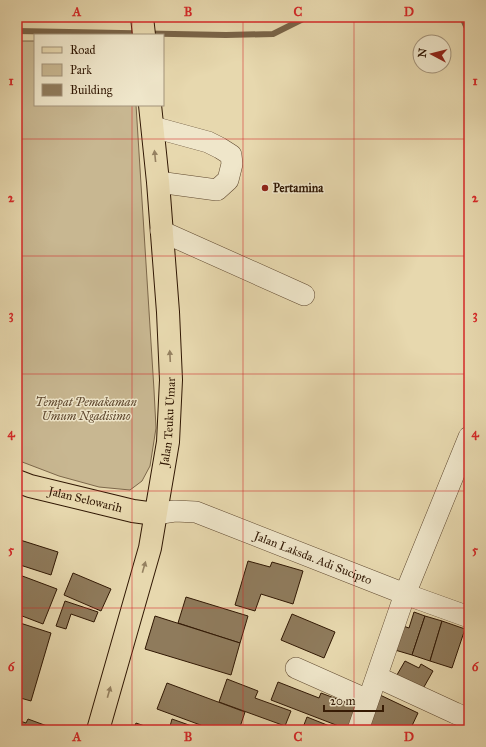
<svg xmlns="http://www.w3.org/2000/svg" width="486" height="747" viewBox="0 0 486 747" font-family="'IM FELL Great Primer',serif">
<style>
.green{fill:#c8b791;stroke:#7c674a}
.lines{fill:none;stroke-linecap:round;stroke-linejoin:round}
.stream{stroke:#796347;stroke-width:6}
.building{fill:#8f7b5c;stroke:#301703}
.minor-casing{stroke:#5e472e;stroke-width:22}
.major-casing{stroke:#301703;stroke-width:24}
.minor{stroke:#efe6ca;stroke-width:21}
.major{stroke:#e7d8ae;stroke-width:22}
.oneway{fill:#958161}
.grid{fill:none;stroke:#d62828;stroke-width:1;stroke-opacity:0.55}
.poi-dot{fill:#8f2418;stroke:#efe6ca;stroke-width:1.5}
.labels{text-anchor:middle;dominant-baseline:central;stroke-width:3;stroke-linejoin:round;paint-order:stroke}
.poi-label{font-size:12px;font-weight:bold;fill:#301703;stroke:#efe6ca;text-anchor:start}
.park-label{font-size:12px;font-style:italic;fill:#5e472e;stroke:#efe6ca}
.street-label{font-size:12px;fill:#301703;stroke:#efe6ca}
.neatline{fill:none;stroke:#d62828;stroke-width:1.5}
.grid-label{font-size:13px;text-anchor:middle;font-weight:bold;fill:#d62828}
</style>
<rect width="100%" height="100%" fill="#e7d8ae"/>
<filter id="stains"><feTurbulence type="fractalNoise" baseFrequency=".005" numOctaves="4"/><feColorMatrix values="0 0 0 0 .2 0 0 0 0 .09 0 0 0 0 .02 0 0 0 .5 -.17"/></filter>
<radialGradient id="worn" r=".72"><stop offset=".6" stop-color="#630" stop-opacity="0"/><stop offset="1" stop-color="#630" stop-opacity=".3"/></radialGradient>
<!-- green -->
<path class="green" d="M 17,41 L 35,41 L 35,105 L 136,105 L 154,390 L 156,428 L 150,466 L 142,481 L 130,490 L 99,487 L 59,476 L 17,460 Z"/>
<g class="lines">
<!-- stream -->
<g class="stream">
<path d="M 462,17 L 466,26 L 469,31"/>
<path d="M 17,31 L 226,35 L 273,34 L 307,17"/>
</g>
</g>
<!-- building -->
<g class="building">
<path d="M 17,539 L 58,552 L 51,575 L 17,564 Z"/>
<path d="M 248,561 L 270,567 L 272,562 L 303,571 L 293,604 L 261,594 L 255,611 L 235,605 Z"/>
<path d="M 73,573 L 111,589 L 101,611 L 64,595 Z"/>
<path d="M 17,574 L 57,589 L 43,624 L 17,614 Z"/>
<path d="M 186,597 L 248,616 L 240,643 L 178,623 Z"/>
<path d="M 65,601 L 98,612 L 94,622 L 71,614 L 66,629 L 56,626 Z"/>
<path d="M 414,612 L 425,616 L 412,655 L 395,650 L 403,626 L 409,628 Z"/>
<path d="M 292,614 L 335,632 L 324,658 L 281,640 Z"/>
<path d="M 155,616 L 240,643 L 231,675 L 145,649 Z"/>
<path d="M 425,616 L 442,621 L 430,661 L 412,655 Z"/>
<path d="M 442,621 L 465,629 L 452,668 L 430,661 Z"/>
<path d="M 17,622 L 51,633 L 31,701 L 17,697 Z"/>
<path d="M 405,661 L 419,668 L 421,664 L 433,671 L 420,694 L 394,680 Z"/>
<path d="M 227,679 L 258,691 L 255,698 L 291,711 L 285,726 L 219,702 Z"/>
<path d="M 278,682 L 319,698 L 321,693 L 361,708 L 349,730 L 271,700 Z"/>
<path d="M 167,683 L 245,712 L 239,730 L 214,730 L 157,709 Z"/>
<path d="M 380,695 L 418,713 L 410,730 L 373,730 L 366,726 Z"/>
<path d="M 307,717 L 337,729 L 337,730 L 302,730 Z"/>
<path d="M 28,719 L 58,730 L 17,730 L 17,720 L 26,723 Z"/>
<path d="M 172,719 L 203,730 L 169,730 Z"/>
<path d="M 136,723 L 156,730 L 133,730 Z"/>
</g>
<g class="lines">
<defs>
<g id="minor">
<path d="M 153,127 L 208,142 L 220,148 L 231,155 L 232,164 L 228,180 L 217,190 L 158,182"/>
<path d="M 161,231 L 304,295"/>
<path id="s1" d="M 155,514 L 175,511 L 196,512 L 405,594 L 469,617"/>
<path d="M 296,668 L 368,700"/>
<path d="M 377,677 L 455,713 L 469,719"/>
<path d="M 358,730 L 405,594 L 469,437"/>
</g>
<g id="major">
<path d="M 142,17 L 144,35"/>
<path id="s2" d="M 17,481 L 30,486 L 133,511 L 155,514"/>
<path id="s3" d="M 98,730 L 150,548 L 168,442 L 171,380 L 168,312 L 158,182 L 150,105"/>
</g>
</defs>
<!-- minor casing -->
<use href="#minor" class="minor-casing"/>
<!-- major casing -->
<use href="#major" class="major-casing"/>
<!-- minor -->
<use href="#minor" class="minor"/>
<!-- major -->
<use href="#major" class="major"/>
</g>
<!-- one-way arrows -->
<defs><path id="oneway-solid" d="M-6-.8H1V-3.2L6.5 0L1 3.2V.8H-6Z"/></defs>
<g class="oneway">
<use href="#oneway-solid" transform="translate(155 156) rotate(-96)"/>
<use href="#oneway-solid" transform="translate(170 356) rotate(-93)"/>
<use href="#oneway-solid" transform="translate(144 567) rotate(-74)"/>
<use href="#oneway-solid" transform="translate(109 692) rotate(-74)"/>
</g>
<!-- grid -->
<path class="grid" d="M 132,17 L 132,35M 243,17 L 243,730M 354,17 L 354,730M 132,105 L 132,730M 17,139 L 469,139M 17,256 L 469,256M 17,374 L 469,374M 17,491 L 469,491M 17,608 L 469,608"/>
<!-- markers -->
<circle class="poi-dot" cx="265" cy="188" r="4"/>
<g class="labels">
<!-- poi labels -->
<g class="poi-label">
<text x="273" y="188">Pertamina</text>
</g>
<!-- park labels -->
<g class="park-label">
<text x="86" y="402">Tempat Pemakaman<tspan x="86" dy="14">Umum Ngadisimo</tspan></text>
</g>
<!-- street labels -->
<g class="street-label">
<text stroke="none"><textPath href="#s3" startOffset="317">Jalan Teuku Umar</textPath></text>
<text stroke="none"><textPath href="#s2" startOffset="71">Jalan Selowarih</textPath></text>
<text stroke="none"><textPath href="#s1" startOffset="167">Jalan Laksda. Adi Sucipto</textPath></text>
</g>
</g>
<!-- margin -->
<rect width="486" height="747" fill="none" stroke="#e7d8ae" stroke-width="44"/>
<!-- legend -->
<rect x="34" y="34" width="130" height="72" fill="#efe6ca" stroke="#a3937a"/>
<rect x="42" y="47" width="20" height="6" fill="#e7d8ae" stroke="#a3937a"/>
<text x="70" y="54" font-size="12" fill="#301703">Road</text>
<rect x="42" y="64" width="20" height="12" fill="#c8b791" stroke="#a3937a"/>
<text x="70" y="74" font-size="12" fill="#301703">Park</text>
<rect x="42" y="84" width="20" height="12" fill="#8f7b5c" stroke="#a3937a"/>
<text x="70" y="94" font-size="12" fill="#301703">Building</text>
<!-- north arrow -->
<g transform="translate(432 54) rotate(277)"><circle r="19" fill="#efe6ca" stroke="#a3937a"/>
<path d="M0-3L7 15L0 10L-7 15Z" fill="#8f2418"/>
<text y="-6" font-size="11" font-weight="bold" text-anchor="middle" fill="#301703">N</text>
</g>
<!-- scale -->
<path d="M324 705v6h59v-6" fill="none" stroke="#301703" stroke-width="2"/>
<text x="330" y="705" font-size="12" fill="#301703" stroke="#efe6ca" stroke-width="3" paint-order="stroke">20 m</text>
<rect x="22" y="22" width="442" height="703" class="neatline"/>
<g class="grid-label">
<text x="77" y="16">A</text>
<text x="188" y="16">B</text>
<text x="298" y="16">C</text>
<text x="409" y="16">D</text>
<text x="11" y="85">1</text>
<text x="475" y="85">1</text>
<text x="11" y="202">2</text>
<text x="475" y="202">2</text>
<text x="11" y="319">3</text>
<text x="475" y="319">3</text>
<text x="11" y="437">4</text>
<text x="475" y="437">4</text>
<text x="11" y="554">5</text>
<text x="475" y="554">5</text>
<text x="11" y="671">6</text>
<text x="475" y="671">6</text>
<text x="77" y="741">A</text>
<text x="188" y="741">B</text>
<text x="298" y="741">C</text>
<text x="409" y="741">D</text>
</g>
<rect width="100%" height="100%" filter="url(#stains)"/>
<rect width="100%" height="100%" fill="url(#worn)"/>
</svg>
